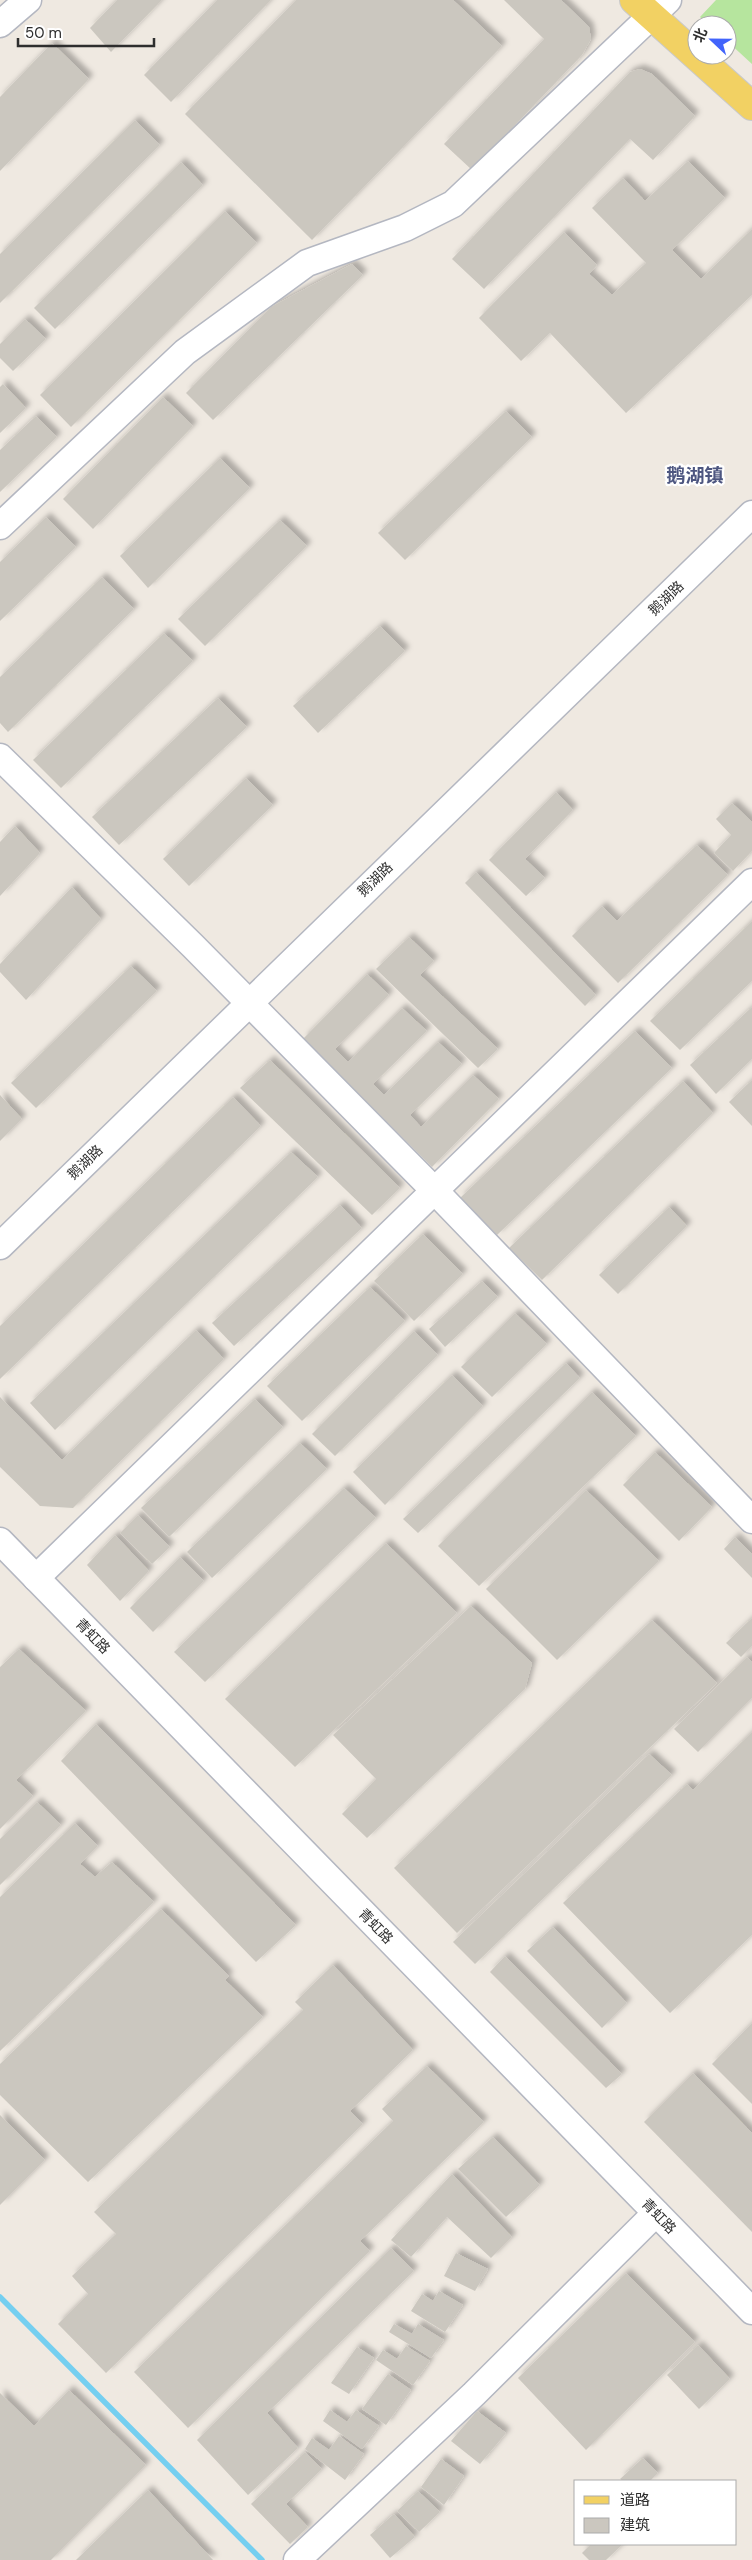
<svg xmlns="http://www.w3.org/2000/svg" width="752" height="2560" viewBox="0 0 752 2560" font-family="'DM Sans','Noto Sans SC',sans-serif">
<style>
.green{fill:#b6e59e}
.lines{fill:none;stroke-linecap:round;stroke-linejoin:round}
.stream{stroke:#75cff0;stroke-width:5.5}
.building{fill:#cbc7bf;filter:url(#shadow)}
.minor-casing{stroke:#b4b7c1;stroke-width:29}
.major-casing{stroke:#c9c9c9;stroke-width:30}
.minor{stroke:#fff;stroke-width:26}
.major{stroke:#f2d163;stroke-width:28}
.labels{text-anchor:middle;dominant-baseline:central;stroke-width:4.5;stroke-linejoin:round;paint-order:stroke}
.street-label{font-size:14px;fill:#2e2e2e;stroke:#fff}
.district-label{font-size:19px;font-weight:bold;fill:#4d5680;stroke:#fff}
</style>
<defs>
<filter id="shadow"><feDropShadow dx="4.5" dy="-4.5" stdDeviation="2.5" flood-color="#0004"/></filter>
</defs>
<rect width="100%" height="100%" fill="#efe9e1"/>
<!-- green -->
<path class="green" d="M 716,0 L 752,0 L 752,64 L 727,41 L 727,25 L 709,25 L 700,17 Z"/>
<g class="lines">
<!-- stream -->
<path class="stream" d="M 0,2297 L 262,2560"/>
</g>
<!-- building -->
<g class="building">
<path d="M 117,0 L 162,0 L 111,52 L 90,28 Z"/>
<path d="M 217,0 L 271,0 L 171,102 L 144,75 Z"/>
<path d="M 296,0 L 453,0 L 502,46 L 312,240 L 185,114 Z"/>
<path d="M 504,0 L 561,0 L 589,27 L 591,39 L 582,55 L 472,170 L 444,144 L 544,39 Z"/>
<path d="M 52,43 L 89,79 L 0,171 L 0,97 Z"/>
<path d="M 640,69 L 652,74 L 695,116 L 653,160 L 630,139 L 484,289 L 452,259 L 630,72 Z"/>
<path d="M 135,120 L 160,145 L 0,303 L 0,254 Z"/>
<path d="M 688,161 L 725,198 L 672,250 L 701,279 L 752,229 L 752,295 L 626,413 L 550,333 L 521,361 L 479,318 L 564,232 L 597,265 L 589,274 L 612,295 L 646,263 L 592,208 L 623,178 L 645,201 Z"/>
<path d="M 181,162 L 203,185 L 55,329 L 34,308 Z"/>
<path d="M 225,211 L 257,243 L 71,427 L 40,395 Z"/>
<path d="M 352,264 L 363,275 L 213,420 L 186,393 L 271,307 Z"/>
<path d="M 25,319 L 46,339 L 13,371 L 0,358 L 0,344 Z"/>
<path d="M 3,384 L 26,408 L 0,433 L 0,387 Z"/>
<path d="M 163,397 L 193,426 L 93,529 L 63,499 Z"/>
<path d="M 506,411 L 532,437 L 405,560 L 378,533 Z"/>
<path d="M 36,416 L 57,437 L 0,492 L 0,450 Z"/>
<path d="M 220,458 L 250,488 L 148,588 L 120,556 Z"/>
<path d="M 46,517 L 76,547 L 0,621 L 0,562 Z"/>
<path d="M 280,520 L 307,546 L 205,646 L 178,619 Z"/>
<path d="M 102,577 L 134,609 L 8,732 L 0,723 L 0,677 Z"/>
<path d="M 380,626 L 405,651 L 318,733 L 293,706 Z"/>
<path d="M 164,633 L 193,661 L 61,788 L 33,760 Z"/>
<path d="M 218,698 L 247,727 L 119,845 L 92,817 Z"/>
<path d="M 246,778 L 273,805 L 189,886 L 163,859 Z"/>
<path d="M 556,792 L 573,810 L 525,859 L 545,878 L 526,896 L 489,860 Z"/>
<path d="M 732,803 L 752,822 L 752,851 L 733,871 L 714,853 L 731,835 L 716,819 Z"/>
<path d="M 15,826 L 40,853 L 0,896 L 0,842 Z"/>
<path d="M 697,845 L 728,875 L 618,983 L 572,936 L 602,906 L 617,921 Z"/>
<path d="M 476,872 L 596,995 L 585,1006 L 465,883 Z"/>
<path d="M 72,887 L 101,919 L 26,1000 L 0,972 L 0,964 Z"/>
<path d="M 752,921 L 752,981 L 680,1050 L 650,1021 Z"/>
<path d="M 409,937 L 434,961 L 420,975 L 498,1049 L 478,1068 L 376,969 Z"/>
<path d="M 131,966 L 157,991 L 36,1108 L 11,1083 Z"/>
<path d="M 367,974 L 389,995 L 335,1049 L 348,1062 L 402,1008 L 427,1031 L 373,1084 L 384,1095 L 438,1042 L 462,1064 L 410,1115 L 421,1127 L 473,1075 L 499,1099 L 432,1167 L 303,1039 Z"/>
<path d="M 752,1007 L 752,1059 L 716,1094 L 690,1065 Z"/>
<path d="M 635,1031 L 672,1068 L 497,1235 L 460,1198 Z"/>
<path d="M 270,1060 L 400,1188 L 372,1215 L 240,1088 Z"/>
<path d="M 752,1080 L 752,1126 L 729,1102 Z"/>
<path d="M 683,1081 L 713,1113 L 542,1280 L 509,1248 Z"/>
<path d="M 0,1095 L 22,1119 L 0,1141 Z"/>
<path d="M 233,1097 L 261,1126 L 0,1379 L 0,1326 Z"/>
<path d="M 291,1152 L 318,1177 L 55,1430 L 30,1403 Z"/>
<path d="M 340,1205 L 362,1228 L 234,1346 L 212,1323 Z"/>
<path d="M 669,1207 L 687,1226 L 618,1294 L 599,1275 Z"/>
<path d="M 423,1234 L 463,1274 L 414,1321 L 374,1281 Z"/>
<path d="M 482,1281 L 498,1297 L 445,1347 L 429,1329 Z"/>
<path d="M 370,1287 L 405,1321 L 302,1421 L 267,1386 Z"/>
<path d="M 515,1313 L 547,1344 L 492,1397 L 461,1367 Z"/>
<path d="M 196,1330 L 224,1359 L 73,1508 L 40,1506 L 0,1467 L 0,1397 L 62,1460 Z"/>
<path d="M 414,1331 L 438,1355 L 335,1456 L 312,1434 Z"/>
<path d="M 566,1363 L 580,1378 L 418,1533 L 403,1519 Z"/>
<path d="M 452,1375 L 483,1406 L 385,1505 L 353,1472 Z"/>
<path d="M 592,1392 L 636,1436 L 479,1586 L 438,1546 Z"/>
<path d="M 255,1399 L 283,1427 L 169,1537 L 141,1508 Z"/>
<path d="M 300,1443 L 327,1469 L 212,1578 L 187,1552 Z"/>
<path d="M 655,1452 L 712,1507 L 679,1541 L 623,1485 Z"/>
<path d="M 344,1488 L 376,1518 L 205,1682 L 174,1652 Z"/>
<path d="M 586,1490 L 659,1561 L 557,1660 L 486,1589 Z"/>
<path d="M 138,1515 L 170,1547 L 152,1564 L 120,1533 Z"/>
<path d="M 115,1535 L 149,1571 L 120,1601 L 87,1565 Z"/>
<path d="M 735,1537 L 752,1554 L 752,1578 L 724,1549 Z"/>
<path d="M 386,1543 L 457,1613 L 295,1767 L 225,1699 Z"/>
<path d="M 180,1557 L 204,1581 L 153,1632 L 130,1608 Z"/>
<path d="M 471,1606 L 532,1663 L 525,1689 L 367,1838 L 342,1814 L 376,1779 L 333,1735 Z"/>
<path d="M 752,1618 L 752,1646 L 741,1657 L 726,1643 Z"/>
<path d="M 652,1620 L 717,1683 L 457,1933 L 394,1868 Z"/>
<path d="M 19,1649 L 86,1711 L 16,1780 L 33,1796 L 0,1829 L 0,1667 Z"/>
<path d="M 747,1657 L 752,1662 L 752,1698 L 698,1752 L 674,1729 Z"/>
<path d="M 96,1724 L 296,1925 L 256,1962 L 61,1761 Z"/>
<path d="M 752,1732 L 752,1935 L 670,2013 L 563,1903 L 687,1784 L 693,1790 Z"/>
<path d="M 649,1754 L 672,1775 L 475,1964 L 453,1942 Z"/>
<path d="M 37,1802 L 61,1825 L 0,1885 L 0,1839 Z"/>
<path d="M 75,1823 L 98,1846 L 80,1864 L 95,1877 L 112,1862 L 154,1902 L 0,2051 L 0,1897 Z"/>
<path d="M 161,1909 L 229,1976 L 225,1980 L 263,2017 L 88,2182 L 0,2095 L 0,2064 Z"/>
<path d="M 553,1927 L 627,2003 L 602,2028 L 527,1951 Z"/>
<path d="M 505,1956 L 622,2074 L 606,2088 L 490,1972 Z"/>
<path d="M 333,1965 L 413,2050 L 350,2111 L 363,2124 L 106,2373 L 58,2324 L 88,2294 L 72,2276 L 116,2234 L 94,2212 L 303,2010 L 295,2002 Z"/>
<path d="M 752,2023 L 752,2104 L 712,2064 Z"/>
<path d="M 427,2066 L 484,2122 L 360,2241 L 370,2251 L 188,2428 L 134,2372 L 393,2121 L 382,2109 Z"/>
<path d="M 693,2073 L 752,2133 L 752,2232 L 644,2122 Z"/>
<path d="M 0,2115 L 45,2160 L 0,2205 Z"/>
<path d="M 493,2137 L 540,2185 L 506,2217 L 458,2169 Z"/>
<path d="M 452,2174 L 512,2237 L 491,2258 L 447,2217 L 411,2257 L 391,2240 Z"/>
<path d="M 391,2248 L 414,2271 L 267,2413 L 298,2448 L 248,2495 L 197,2440 Z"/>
<path d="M 456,2253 L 488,2269 L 475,2291 L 444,2276 Z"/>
<path d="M 626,2273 L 695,2342 L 586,2450 L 518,2378 Z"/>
<path d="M 439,2291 L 463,2305 L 445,2332 L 411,2311 L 422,2294 L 433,2301 Z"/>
<path d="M 394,2324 L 412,2334 L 418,2324 L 444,2340 L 431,2358 L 389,2332 Z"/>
<path d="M 698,2345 L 730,2379 L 699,2409 L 667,2375 Z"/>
<path d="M 406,2346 L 430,2361 L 413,2385 L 376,2360 L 383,2350 L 397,2359 Z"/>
<path d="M 357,2347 L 374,2358 L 349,2394 L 331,2383 Z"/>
<path d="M 388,2374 L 411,2390 L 386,2425 L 362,2409 Z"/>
<path d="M 69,2390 L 146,2465 L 51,2560 L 0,2560 L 0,2393 L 34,2426 Z"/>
<path d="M 330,2410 L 347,2422 L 356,2410 L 379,2426 L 362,2449 L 323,2421 Z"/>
<path d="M 477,2411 L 506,2433 L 480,2464 L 451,2441 Z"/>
<path d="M 339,2436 L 364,2454 L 345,2480 L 305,2449 L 312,2438 L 329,2450 Z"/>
<path d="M 305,2452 L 322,2469 L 286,2504 L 308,2527 L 290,2544 L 251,2504 Z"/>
<path d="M 643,2458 L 658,2473 L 650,2481 L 623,2481 L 620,2479 Z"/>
<path d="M 441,2459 L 464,2476 L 444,2505 L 421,2487 Z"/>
<path d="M 148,2490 L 213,2560 L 76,2560 Z"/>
<path d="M 418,2491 L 440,2512 L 419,2532 L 397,2511 Z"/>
<path d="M 394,2514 L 415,2537 L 390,2558 L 370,2535 Z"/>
<path d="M 591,2544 L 623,2544 L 606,2560 L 589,2560 L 582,2553 Z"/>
</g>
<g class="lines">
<defs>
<g id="minor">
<path d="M 0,24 L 28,0"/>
<path d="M 0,526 L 185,352 L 307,263 L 405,228 L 453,204 L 668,0"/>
<path d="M 0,757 L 193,946 L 434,1190 L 752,1520"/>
<path d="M 0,1246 L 752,514"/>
<path d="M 0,1541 L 752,2311"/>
<path d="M 36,1578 L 752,882"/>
<path d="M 297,2560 L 474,2394 L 656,2213"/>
</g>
<path id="major" d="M 634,0 L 752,106"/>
</defs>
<!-- minor casing -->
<use href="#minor" class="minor-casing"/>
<!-- major casing -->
<use href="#major" class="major-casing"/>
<!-- minor -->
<use href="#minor" class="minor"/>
<!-- major -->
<use href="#major" class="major"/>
</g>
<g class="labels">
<!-- street labels -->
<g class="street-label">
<text transform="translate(666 598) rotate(-44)">鹅湖路</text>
<text transform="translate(375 879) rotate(-44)">鹅湖路</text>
<text transform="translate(85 1162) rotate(-44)">鹅湖路</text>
<text transform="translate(93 1636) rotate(46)">青虹路</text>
<text transform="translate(376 1926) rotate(46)">青虹路</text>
<text transform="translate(659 2216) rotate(46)">青虹路</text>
</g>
<!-- district labels -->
<g class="district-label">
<text x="695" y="475">鹅湖镇</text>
</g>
</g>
<!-- legend -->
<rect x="574" y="2480" width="162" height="65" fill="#ffffff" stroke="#ababab"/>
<rect x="584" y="2496" width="25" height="8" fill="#f2d163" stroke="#ababab"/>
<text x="620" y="2505" font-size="15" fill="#2e2e2e">道路</text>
<rect x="584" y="2518" width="25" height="15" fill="#cbc7bf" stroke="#ababab"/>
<text x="620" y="2530" font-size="15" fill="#2e2e2e">建筑</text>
<!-- north arrow -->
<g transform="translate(712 40) rotate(292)"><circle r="24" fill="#ffffff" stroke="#ababab"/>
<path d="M0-4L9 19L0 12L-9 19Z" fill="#4264fb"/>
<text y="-8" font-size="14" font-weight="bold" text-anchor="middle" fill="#2e2e2e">北</text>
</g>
<!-- scale -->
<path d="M18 38v8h136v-8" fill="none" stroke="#2e2e2e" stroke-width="2.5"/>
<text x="25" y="38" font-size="15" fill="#2e2e2e" stroke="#ffffff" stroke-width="4" paint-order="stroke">50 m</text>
</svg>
